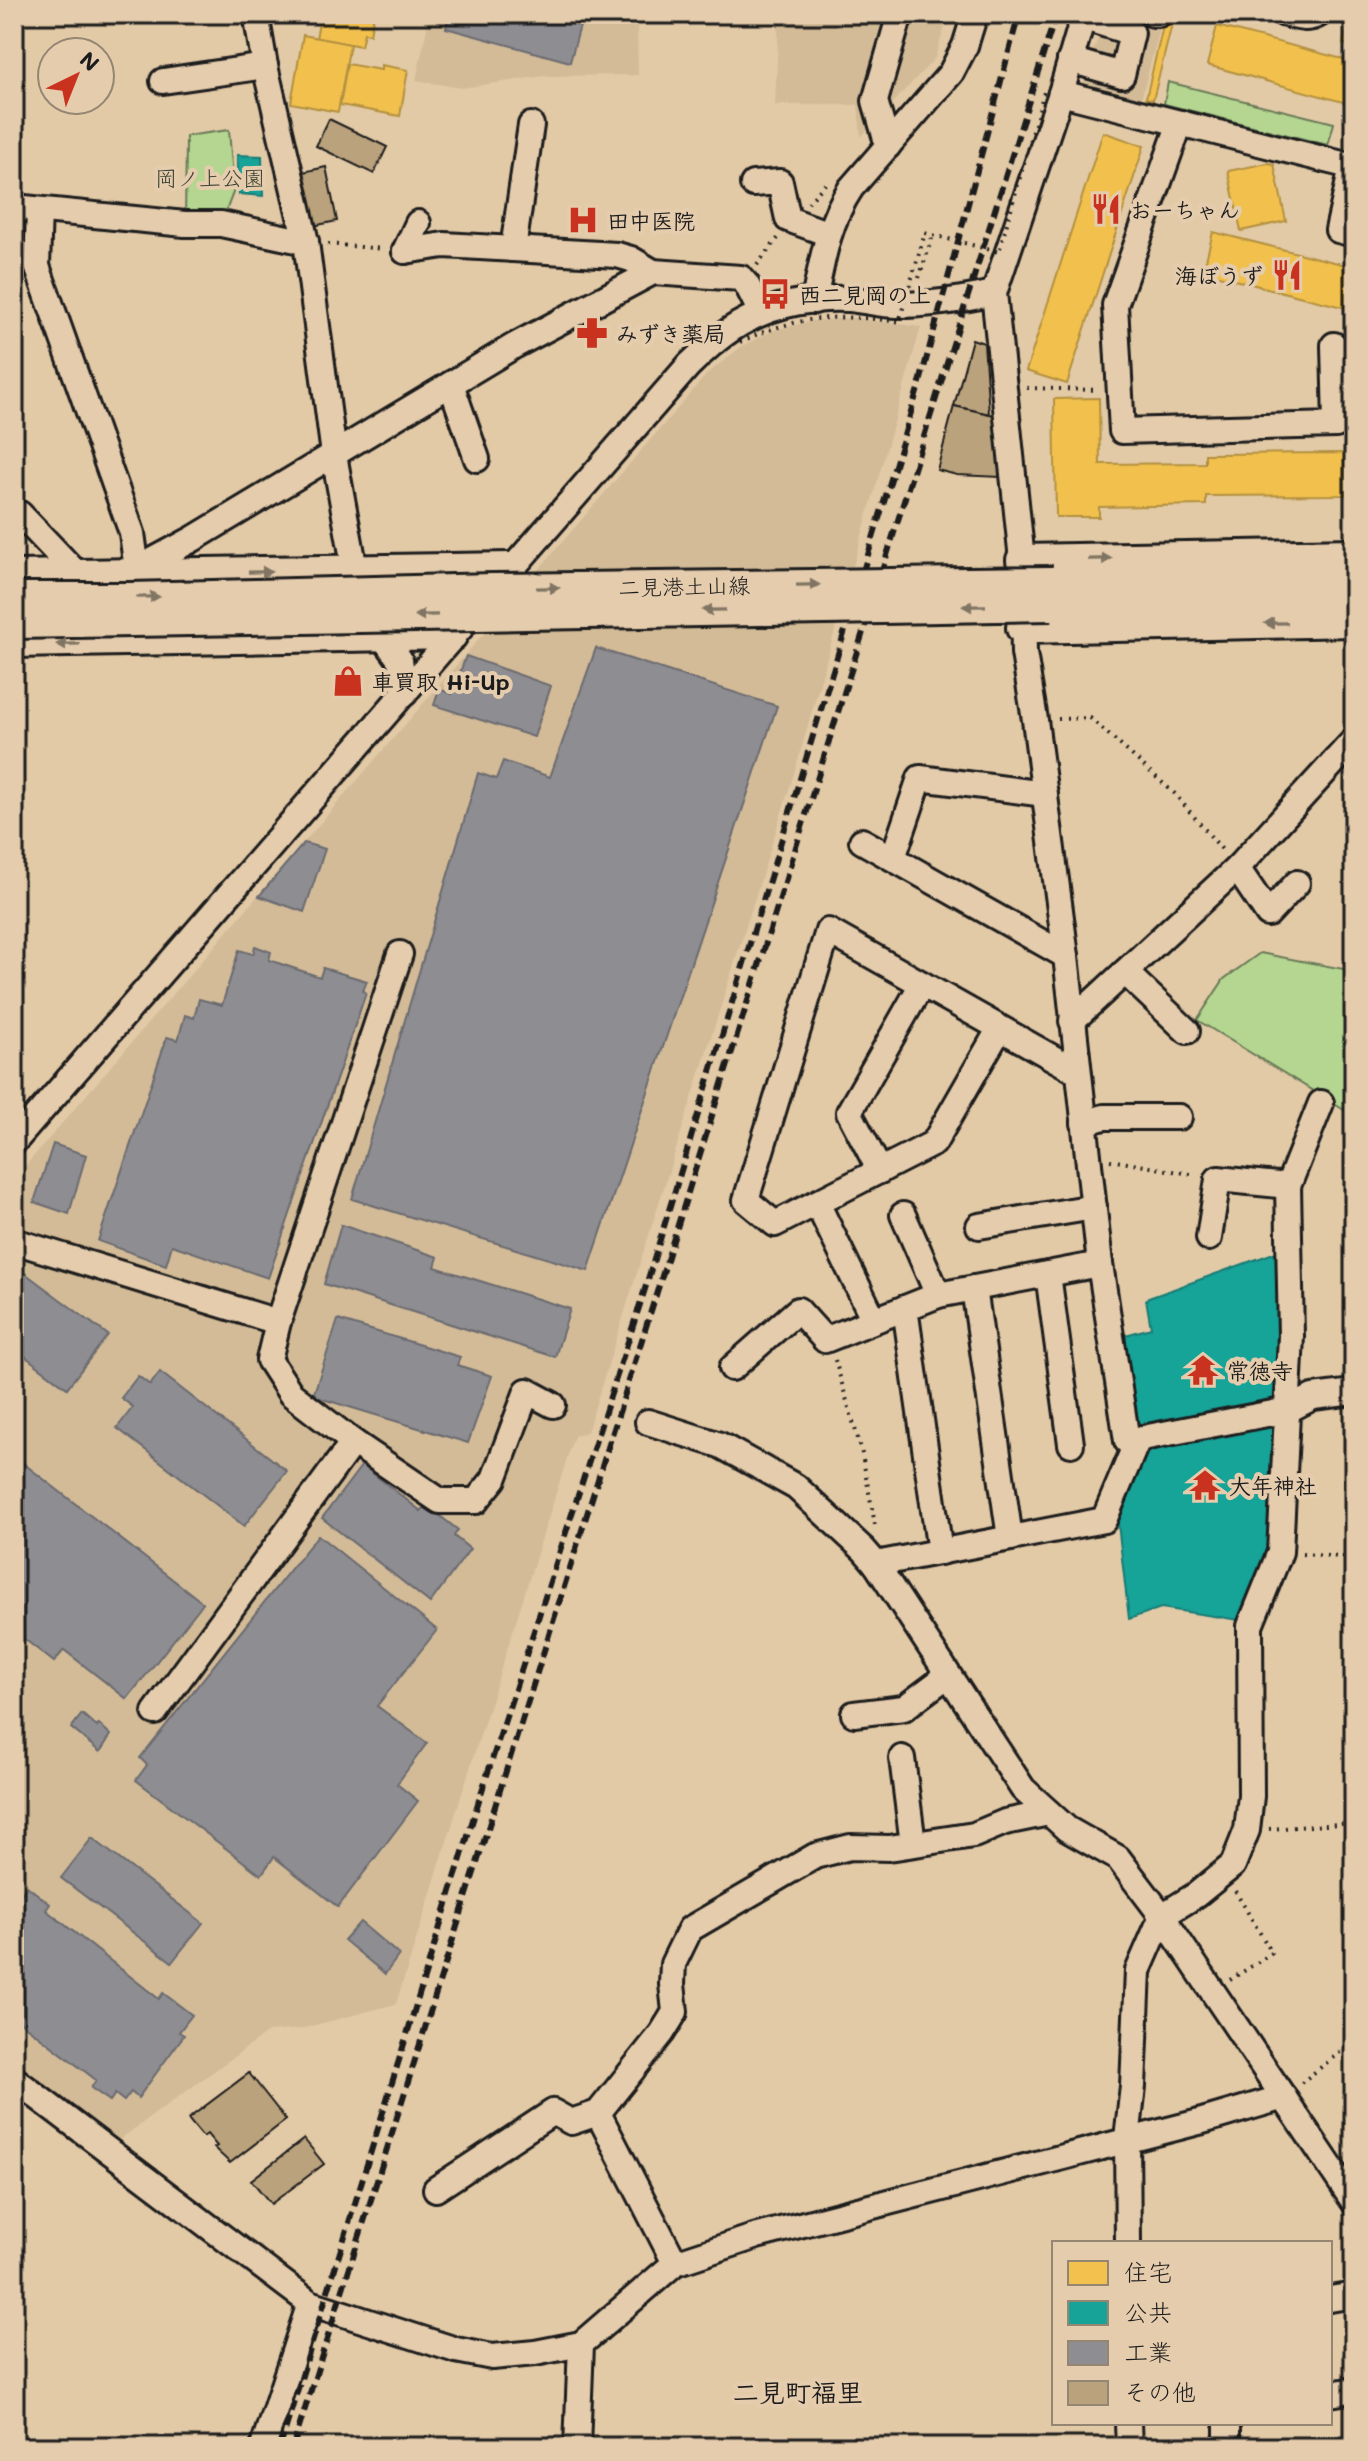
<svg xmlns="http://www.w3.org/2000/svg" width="1368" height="2461" viewBox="0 0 1368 2461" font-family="Mali,'Klee One',sans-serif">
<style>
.built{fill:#d3bb97}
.green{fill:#b5d690;stroke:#687956;stroke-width:2}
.homes{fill:#f2c14e;stroke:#b2903f;stroke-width:2}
.public{fill:#17a398;stroke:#187a73;stroke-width:2}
.industry{fill:#8d8d92;stroke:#6b6b6f;stroke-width:2}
.building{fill:#baa27c;stroke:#1c1c1c;stroke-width:2}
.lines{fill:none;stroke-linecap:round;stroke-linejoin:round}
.minor-casing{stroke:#1c1c1c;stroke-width:30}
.major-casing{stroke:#1c1c1c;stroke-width:36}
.path{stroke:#1c1c1c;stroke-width:4;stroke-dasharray:2 6;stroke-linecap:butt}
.minor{stroke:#e5ccad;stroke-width:24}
.major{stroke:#e5ccad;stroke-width:30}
.rail{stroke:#1c1c1c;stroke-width:6;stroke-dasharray:12 6;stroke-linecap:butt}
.major-bridge-casing{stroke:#1c1c1c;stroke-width:36;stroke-linecap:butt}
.path-bridge{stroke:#1c1c1c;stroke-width:4;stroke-dasharray:2 6;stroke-linecap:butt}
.major-bridge{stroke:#e5ccad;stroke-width:30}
.oneway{fill:#807464}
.labels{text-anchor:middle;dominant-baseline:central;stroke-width:8;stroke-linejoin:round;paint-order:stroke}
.park-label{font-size:22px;fill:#3b4133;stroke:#e5ccad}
.poi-label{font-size:22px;font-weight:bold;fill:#1c1c1c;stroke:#e5ccad;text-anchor:start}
.street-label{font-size:22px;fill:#1c1c1c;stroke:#e5ccad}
.quarter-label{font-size:26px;font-weight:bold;fill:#1c1c1c;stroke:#e5ccad}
</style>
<rect width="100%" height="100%" fill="#e3caa7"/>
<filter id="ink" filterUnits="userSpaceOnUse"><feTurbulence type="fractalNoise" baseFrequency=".0125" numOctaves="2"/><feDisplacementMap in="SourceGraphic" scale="16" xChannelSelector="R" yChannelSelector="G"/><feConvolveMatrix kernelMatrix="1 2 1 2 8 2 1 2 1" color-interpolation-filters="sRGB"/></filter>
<g filter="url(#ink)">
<!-- built -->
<g class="built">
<path d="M 430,14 L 699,14 L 637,23 L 638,75 L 545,76 L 461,88 L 416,80 Z"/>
<path d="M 779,14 L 949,14 L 935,58 L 861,137 L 858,105 L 775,105 Z"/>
<path d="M 1108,14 L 1135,14 L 1162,21 L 1141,99 L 1083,85 L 1093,51 Z"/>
<path d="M 855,318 L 921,327 L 797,764 L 587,1432 L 574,1436 L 396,2004 L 300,2029 L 268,2032 L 116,2142 L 14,2063 L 14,1179 L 707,374 L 742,346 L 774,330 L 812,321 Z"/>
</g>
<!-- green -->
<g class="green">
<path d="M 1168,82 L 1334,123 L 1328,145 L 1164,104 Z"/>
<path d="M 229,130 L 234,190 L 221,224 L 185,224 L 186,136 Z"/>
<path d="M 1260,953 L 1354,971 L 1354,1116 L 1197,1020 L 1224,979 Z"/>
</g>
<!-- homes -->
<g class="homes">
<path d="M 329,14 L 374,14 L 370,34 L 364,33 L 361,46 L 316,38 L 320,18 L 328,19 Z"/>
<path d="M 1351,14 L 1354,14 L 1354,46 L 1343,44 Z"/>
<path d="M 1164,22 L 1172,24 L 1153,100 L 1146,98 Z"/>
<path d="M 1217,26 L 1354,62 L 1354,105 L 1207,65 Z"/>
<path d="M 303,35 L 350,44 L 338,112 L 291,103 Z"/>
<path d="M 347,64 L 381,70 L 381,65 L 408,70 L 400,116 L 340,105 Z"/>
<path d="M 1103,132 L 1144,146 L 1067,384 L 1026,371 Z"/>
<path d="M 1268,163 L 1274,164 L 1286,221 L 1241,231 L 1228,171 Z"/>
<path d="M 1213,232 L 1354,267 L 1354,310 L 1203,272 Z"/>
<path d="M 1099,398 L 1100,464 L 1205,463 L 1205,454 L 1345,453 L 1345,495 L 1206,496 L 1206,505 L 1099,507 L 1099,517 L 1056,517 L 1054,399 Z"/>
</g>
<!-- public -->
<g class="public">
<path d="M 237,155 L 262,156 L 263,196 L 239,194 Z"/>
<path d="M 1282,1250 L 1282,1403 L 1135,1433 L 1118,1337 L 1151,1328 L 1146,1299 Z"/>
<path d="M 1280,1421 L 1274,1548 L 1245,1621 L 1161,1608 L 1129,1619 L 1118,1524 L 1149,1446 Z"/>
</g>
<!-- industry -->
<g class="industry">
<path d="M 449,14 L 580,14 L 583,15 L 570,62 L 446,28 Z"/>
<path d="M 596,648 L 777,706 L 588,1271 L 352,1199 L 478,773 L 496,779 L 503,761 L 550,777 Z"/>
<path d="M 466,656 L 551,686 L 534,737 L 434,705 L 439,689 L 452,694 Z"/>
<path d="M 304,843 L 325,849 L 304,912 L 259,896 Z"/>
<path d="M 255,946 L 271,952 L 269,960 L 320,977 L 323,968 L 367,981 L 363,991 L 366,993 L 268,1278 L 172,1245 L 166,1265 L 98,1241 L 167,1037 L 178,1040 L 185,1015 L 194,1018 L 199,999 L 222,1005 L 239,950 L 253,954 Z"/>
<path d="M 53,1144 L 86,1155 L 69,1214 L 34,1202 Z"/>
<path d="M 341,1225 L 438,1257 L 435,1267 L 570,1309 L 555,1357 L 324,1284 Z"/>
<path d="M 14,1265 L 108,1335 L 67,1388 L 14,1348 Z"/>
<path d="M 338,1320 L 460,1357 L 457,1365 L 492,1376 L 468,1443 L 313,1396 Z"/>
<path d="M 160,1372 L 287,1471 L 244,1526 L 117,1428 L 133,1407 L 121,1398 L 138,1376 L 150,1385 Z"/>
<path d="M 14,1456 L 203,1603 L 127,1699 L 64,1650 L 54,1662 L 14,1631 Z"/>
<path d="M 362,1465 L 421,1511 L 426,1505 L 458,1530 L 454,1536 L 470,1549 L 430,1603 L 322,1518 Z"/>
<path d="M 318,1535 L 437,1630 L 377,1706 L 427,1743 L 397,1784 L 418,1801 L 338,1907 L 274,1857 L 261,1875 L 136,1780 L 147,1765 L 140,1758 Z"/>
<path d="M 82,1714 L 97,1727 L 99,1724 L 111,1735 L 100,1752 L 71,1728 Z"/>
<path d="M 92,1838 L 203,1923 L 172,1962 L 61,1878 Z"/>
<path d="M 27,1886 L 50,1904 L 46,1910 L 159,1999 L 163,1993 L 192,2015 L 179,2032 L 184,2035 L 138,2098 L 131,2092 L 124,2101 L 115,2094 L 110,2101 L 91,2088 L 96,2080 L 14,2017 L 14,1904 Z"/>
<path d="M 360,1922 L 399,1955 L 385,1974 L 344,1940 Z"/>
</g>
<!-- building -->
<g class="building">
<path d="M 329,119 L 387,147 L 374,174 L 316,146 Z"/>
<path d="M 326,167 L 337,221 L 313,226 L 303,172 Z"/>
<path d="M 972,339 L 984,343 L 989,414 L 954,406 Z"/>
<path d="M 954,406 L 994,415 L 1001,477 L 957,475 L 937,470 Z"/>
<path d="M 249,2073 L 286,2120 L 230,2163 L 214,2148 L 217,2146 L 207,2134 L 203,2137 L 188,2119 Z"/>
<path d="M 304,2139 L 324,2164 L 271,2204 L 251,2180 Z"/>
</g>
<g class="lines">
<defs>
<g id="minor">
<path d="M 256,14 L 265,66 L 306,242 L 334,455 L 355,570 L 383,637 L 400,660 L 405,693"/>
<path d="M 1153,14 L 1159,14"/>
<path d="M 1285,14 C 1298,17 1308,21 1319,14"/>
<path d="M 1070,60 L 1122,75 L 1132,33 L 1082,17"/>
<path d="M 163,81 L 265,66"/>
<path d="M 1061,93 L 1354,167"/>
<path d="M 1180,123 L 1115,305 L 1122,431 L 1336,425 L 1334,345"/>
<path d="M 888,146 L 875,101 L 900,14"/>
<path d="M 1352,167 L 1338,230 L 1354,234"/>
<path d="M 753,184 L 780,182 L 788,219 L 829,234"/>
<path d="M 14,207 L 185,224 L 221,224 L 306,242"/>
<path d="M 39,210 L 37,266 L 132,533 L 137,570"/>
<path d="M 513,249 L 531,125"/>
<path d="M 405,251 L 444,245 L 617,255 L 631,259 L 653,272 L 741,278 L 747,285 L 761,313"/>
<path d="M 405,251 L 418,223"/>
<path d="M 994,293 L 1022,560 L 1024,653 L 1035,720 L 1066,956 L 1100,1264 L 1127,1441 L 1288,1410 L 1313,1397 L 1354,1392"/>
<path d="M 814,301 C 822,261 828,222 851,188 L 951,73 L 965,46 L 975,14"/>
<path d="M 451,384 L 477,459"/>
<path d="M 14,515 L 20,514 L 79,576"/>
<path d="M 128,574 L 193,539 L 514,346 L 653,272"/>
<path d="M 14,645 L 454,637"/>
<path d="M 862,841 L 1066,956"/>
<path d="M 893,858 L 920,778 L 1045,794"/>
<path d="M 1237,868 L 1354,740"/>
<path d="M 400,954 L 278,1322 L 269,1360 L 291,1394 L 353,1442 L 440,1501 L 476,1501 L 494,1479 L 527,1391 L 553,1405"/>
<path d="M 1125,972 L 1187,1031"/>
<path d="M 1072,1021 L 1237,868 L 1268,914 L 1297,883"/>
<path d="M 1000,1028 L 934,1143 L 775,1224 L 746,1200 L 828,931 L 1078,1072"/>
<path d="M 1084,1123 L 1104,1117 L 1179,1117"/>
<path d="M 14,1142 L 689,365 C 707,348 725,331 747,320 C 776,304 815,297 848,299 C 864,300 881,305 897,305 C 930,305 962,300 994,293 L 1061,93 L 1084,14"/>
<path d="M 880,1171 L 849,1112 L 922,984"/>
<path d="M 817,1203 L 874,1320"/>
<path d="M 903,1215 L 938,1295"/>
<path d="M 979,1226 L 1094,1207"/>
<path d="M 1209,1238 L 1218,1179 L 1288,1186"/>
<path d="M 14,1241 L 278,1322"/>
<path d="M 1048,1274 L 1071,1444"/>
<path d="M 974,1288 L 1010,1538"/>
<path d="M 905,1308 L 940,1552"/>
<path d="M 732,1368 L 798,1310 L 825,1340 L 938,1295 L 1100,1264"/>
<path d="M 648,1422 L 720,1445 L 796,1487 L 864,1550 L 876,1564 L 1023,1789 L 1067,1829 L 1118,1858 L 1162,1916 L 1354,2202"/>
<path d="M 876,1564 L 1104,1520 L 1138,1439"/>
<path d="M 155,1712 L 353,1442"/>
<path d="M 854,1714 L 904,1708 L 948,1675"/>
<path d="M 902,1758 L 913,1844"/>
<path d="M 14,2079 L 310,2303 L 456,2350 L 492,2357 L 535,2353 L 581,2344 L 675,2263 L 757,2236 L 1199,2122 L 1284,2097"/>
<path d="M 598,2113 L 662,2033 L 675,2012 L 672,1984 L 673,1964 L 690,1929 L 815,1856 L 850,1847 L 889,1848 L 974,1835 L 1005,1822 L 1049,1813"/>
<path d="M 436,2189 L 553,2112 L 571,2122 L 598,2113 L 675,2263"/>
<path d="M 1128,2243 L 1127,2139 L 1133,2086 L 1138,1971 L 1162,1916 L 1196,1895 L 1233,1865 L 1247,1830 L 1251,1796 L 1250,1626 L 1280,1552 L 1291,1336 L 1288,1186 L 1321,1103"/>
<path d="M 1330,2299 L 1354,2295"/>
<path d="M 1330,2394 L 1354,2390"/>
<path d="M 1128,2423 L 1129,2447"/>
<path d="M 263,2447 L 310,2303"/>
<path d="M 577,2447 L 581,2344"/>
<path d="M 1227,2447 L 1227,2423"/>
</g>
<g id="major">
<path d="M 1022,560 L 1354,554"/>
<path d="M 14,576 L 512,568"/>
<path d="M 1053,582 L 1354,576"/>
<path d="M 1052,605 L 1348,600"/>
<path d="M 1022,628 L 1354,621"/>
</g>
</defs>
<!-- minor casing -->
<use href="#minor" class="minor-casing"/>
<!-- major casing -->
<use href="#major" class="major-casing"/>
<!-- path -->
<g class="path">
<path d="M 808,203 L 826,183"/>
<path d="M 328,244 L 383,249"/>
<path d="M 757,265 L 779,237"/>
<path d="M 919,278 L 933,235"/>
<path d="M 1027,388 L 1098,390"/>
<path d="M 1058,719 L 1090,718 L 1174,793 L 1224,852"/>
<path d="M 1110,1160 L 1196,1175"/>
<path d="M 835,1360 L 861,1449 L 876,1530"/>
<path d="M 1302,1554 L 1354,1558"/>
<path d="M 1269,1829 L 1354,1823"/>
<path d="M 1230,1980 L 1272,1953 L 1235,1891"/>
<path d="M 1301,2083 L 1354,2041"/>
</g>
<!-- minor -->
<use href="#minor" class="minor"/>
<!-- major -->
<use href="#major" class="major"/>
<!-- rail -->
<g class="rail">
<path d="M 280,2447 L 479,1800 L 645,1289 L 881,512 L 921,379 L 1019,14"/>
<path d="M 293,2447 L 656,1295 L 1056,14"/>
</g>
<defs>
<g id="major-bridge">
<path d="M 14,598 L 129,598 L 493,589 L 1053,582"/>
<path d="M 14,623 L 1052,605"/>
</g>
</defs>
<!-- major-bridge casing -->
<use href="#major-bridge" class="major-bridge-casing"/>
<!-- path-bridge -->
<path class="path-bridge" d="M 740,342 C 795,316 839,313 899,322 L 925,233 L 999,252 L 1044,92"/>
<!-- major-bridge -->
<use href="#major-bridge" class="major-bridge"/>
</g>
<!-- one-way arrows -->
<defs><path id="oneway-solid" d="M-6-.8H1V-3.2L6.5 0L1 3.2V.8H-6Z" transform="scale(2)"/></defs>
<g class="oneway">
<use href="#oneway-solid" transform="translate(1100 559) rotate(-1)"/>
<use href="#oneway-solid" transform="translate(260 572) rotate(-1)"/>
<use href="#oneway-solid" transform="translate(808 585) rotate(-1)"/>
<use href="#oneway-solid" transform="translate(548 588) rotate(-1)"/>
<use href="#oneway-solid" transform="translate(148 597) rotate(-1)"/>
<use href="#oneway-solid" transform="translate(974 606) rotate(179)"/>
<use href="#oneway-solid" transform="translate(714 610) rotate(179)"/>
<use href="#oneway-solid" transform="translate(426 615) rotate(179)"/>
<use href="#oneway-solid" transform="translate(1276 623) rotate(179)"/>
<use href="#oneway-solid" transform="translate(68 644) rotate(179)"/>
</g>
</g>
<!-- icons -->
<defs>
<symbol id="restaurant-bare" viewBox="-9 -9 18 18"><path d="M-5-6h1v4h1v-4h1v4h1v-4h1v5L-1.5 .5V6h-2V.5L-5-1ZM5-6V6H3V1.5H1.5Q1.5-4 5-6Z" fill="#c8321e" stroke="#e5ccad" stroke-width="2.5" paint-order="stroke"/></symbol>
<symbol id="hospital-bare" viewBox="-9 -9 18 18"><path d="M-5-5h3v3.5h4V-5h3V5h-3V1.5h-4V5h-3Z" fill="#c8321e" stroke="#e5ccad" stroke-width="2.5" paint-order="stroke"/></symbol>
<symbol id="bus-bare" viewBox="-9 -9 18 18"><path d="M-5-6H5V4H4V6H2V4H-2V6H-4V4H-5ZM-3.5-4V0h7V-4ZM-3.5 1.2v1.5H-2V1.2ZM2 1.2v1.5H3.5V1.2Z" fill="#c8321e" stroke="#e5ccad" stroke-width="2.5" paint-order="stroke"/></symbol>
<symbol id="pharmacy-bare" viewBox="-9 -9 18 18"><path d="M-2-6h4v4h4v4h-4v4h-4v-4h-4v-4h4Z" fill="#c8321e" stroke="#e5ccad" stroke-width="2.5" paint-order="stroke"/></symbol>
<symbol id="shop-bare" viewBox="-9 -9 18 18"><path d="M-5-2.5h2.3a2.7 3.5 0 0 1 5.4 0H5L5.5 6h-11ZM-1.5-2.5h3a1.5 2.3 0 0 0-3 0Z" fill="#c8321e" stroke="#e5ccad" stroke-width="2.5" paint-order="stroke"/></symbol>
<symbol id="temple-bare" viewBox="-9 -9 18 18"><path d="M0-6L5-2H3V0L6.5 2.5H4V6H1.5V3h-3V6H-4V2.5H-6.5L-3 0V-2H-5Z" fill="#c8321e" stroke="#e5ccad" stroke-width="2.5" paint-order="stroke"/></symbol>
</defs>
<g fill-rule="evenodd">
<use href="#restaurant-bare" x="1084" y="187" width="44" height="44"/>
<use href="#hospital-bare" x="561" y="198" width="44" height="44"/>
<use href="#restaurant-bare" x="1265" y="253" width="44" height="44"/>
<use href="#bus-bare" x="753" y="272" width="44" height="44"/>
<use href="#pharmacy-bare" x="570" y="311" width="44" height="44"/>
<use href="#shop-bare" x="326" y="659" width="44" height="44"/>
<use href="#temple-bare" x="1181" y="1348" width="44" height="44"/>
<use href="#temple-bare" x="1183" y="1463" width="44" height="44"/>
</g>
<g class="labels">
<!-- park labels -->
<g class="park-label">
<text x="210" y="177">岡ノ上公園</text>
</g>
<!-- poi labels -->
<g class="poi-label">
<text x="1130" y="209">おーちゃん</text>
<text x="607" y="220">田中医院</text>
<text x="1263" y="275" text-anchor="end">海ぼうず</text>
<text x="799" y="294">西二見岡の上</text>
<text x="616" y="333">みずき薬局</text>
<text x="372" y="681">車買取 Hi-Up</text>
<text x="1227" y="1370">常徳寺</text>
<text x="1229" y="1485">大年神社</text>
</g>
<!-- street labels -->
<g class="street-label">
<text transform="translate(684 586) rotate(-1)">二見港土山線</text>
</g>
<!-- quarter labels -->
<g class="quarter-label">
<text x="798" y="2392">二見町福里</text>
</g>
</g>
<!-- margin -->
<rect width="1368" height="2461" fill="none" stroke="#e5ccad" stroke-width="48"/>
<rect x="24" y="24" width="1320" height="2413" fill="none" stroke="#1c1c1c" stroke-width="3" filter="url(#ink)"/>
<!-- legend -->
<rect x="1052" y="2241" width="280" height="184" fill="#e5ccad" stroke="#958673" stroke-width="2"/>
<rect x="1068" y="2261" width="40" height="24" fill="#f2c14e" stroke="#958673" stroke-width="2"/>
<text x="1124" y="2281" font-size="24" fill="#1c1c1c">住宅</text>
<rect x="1068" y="2301" width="40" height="24" fill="#17a398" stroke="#958673" stroke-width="2"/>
<text x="1124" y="2321" font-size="24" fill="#1c1c1c">公共</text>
<rect x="1068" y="2341" width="40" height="24" fill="#8d8d92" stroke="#958673" stroke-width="2"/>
<text x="1124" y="2361" font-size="24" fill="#1c1c1c">工業</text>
<rect x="1068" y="2381" width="40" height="24" fill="#baa27c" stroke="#958673" stroke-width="2"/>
<text x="1124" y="2401" font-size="24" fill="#1c1c1c">その他</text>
<!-- north arrow -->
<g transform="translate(76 76) rotate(43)"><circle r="38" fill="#e5ccad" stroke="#958673" stroke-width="2"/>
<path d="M0-6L14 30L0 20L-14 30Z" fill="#c8321e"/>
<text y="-12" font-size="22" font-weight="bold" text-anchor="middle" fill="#1c1c1c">N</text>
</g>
</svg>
